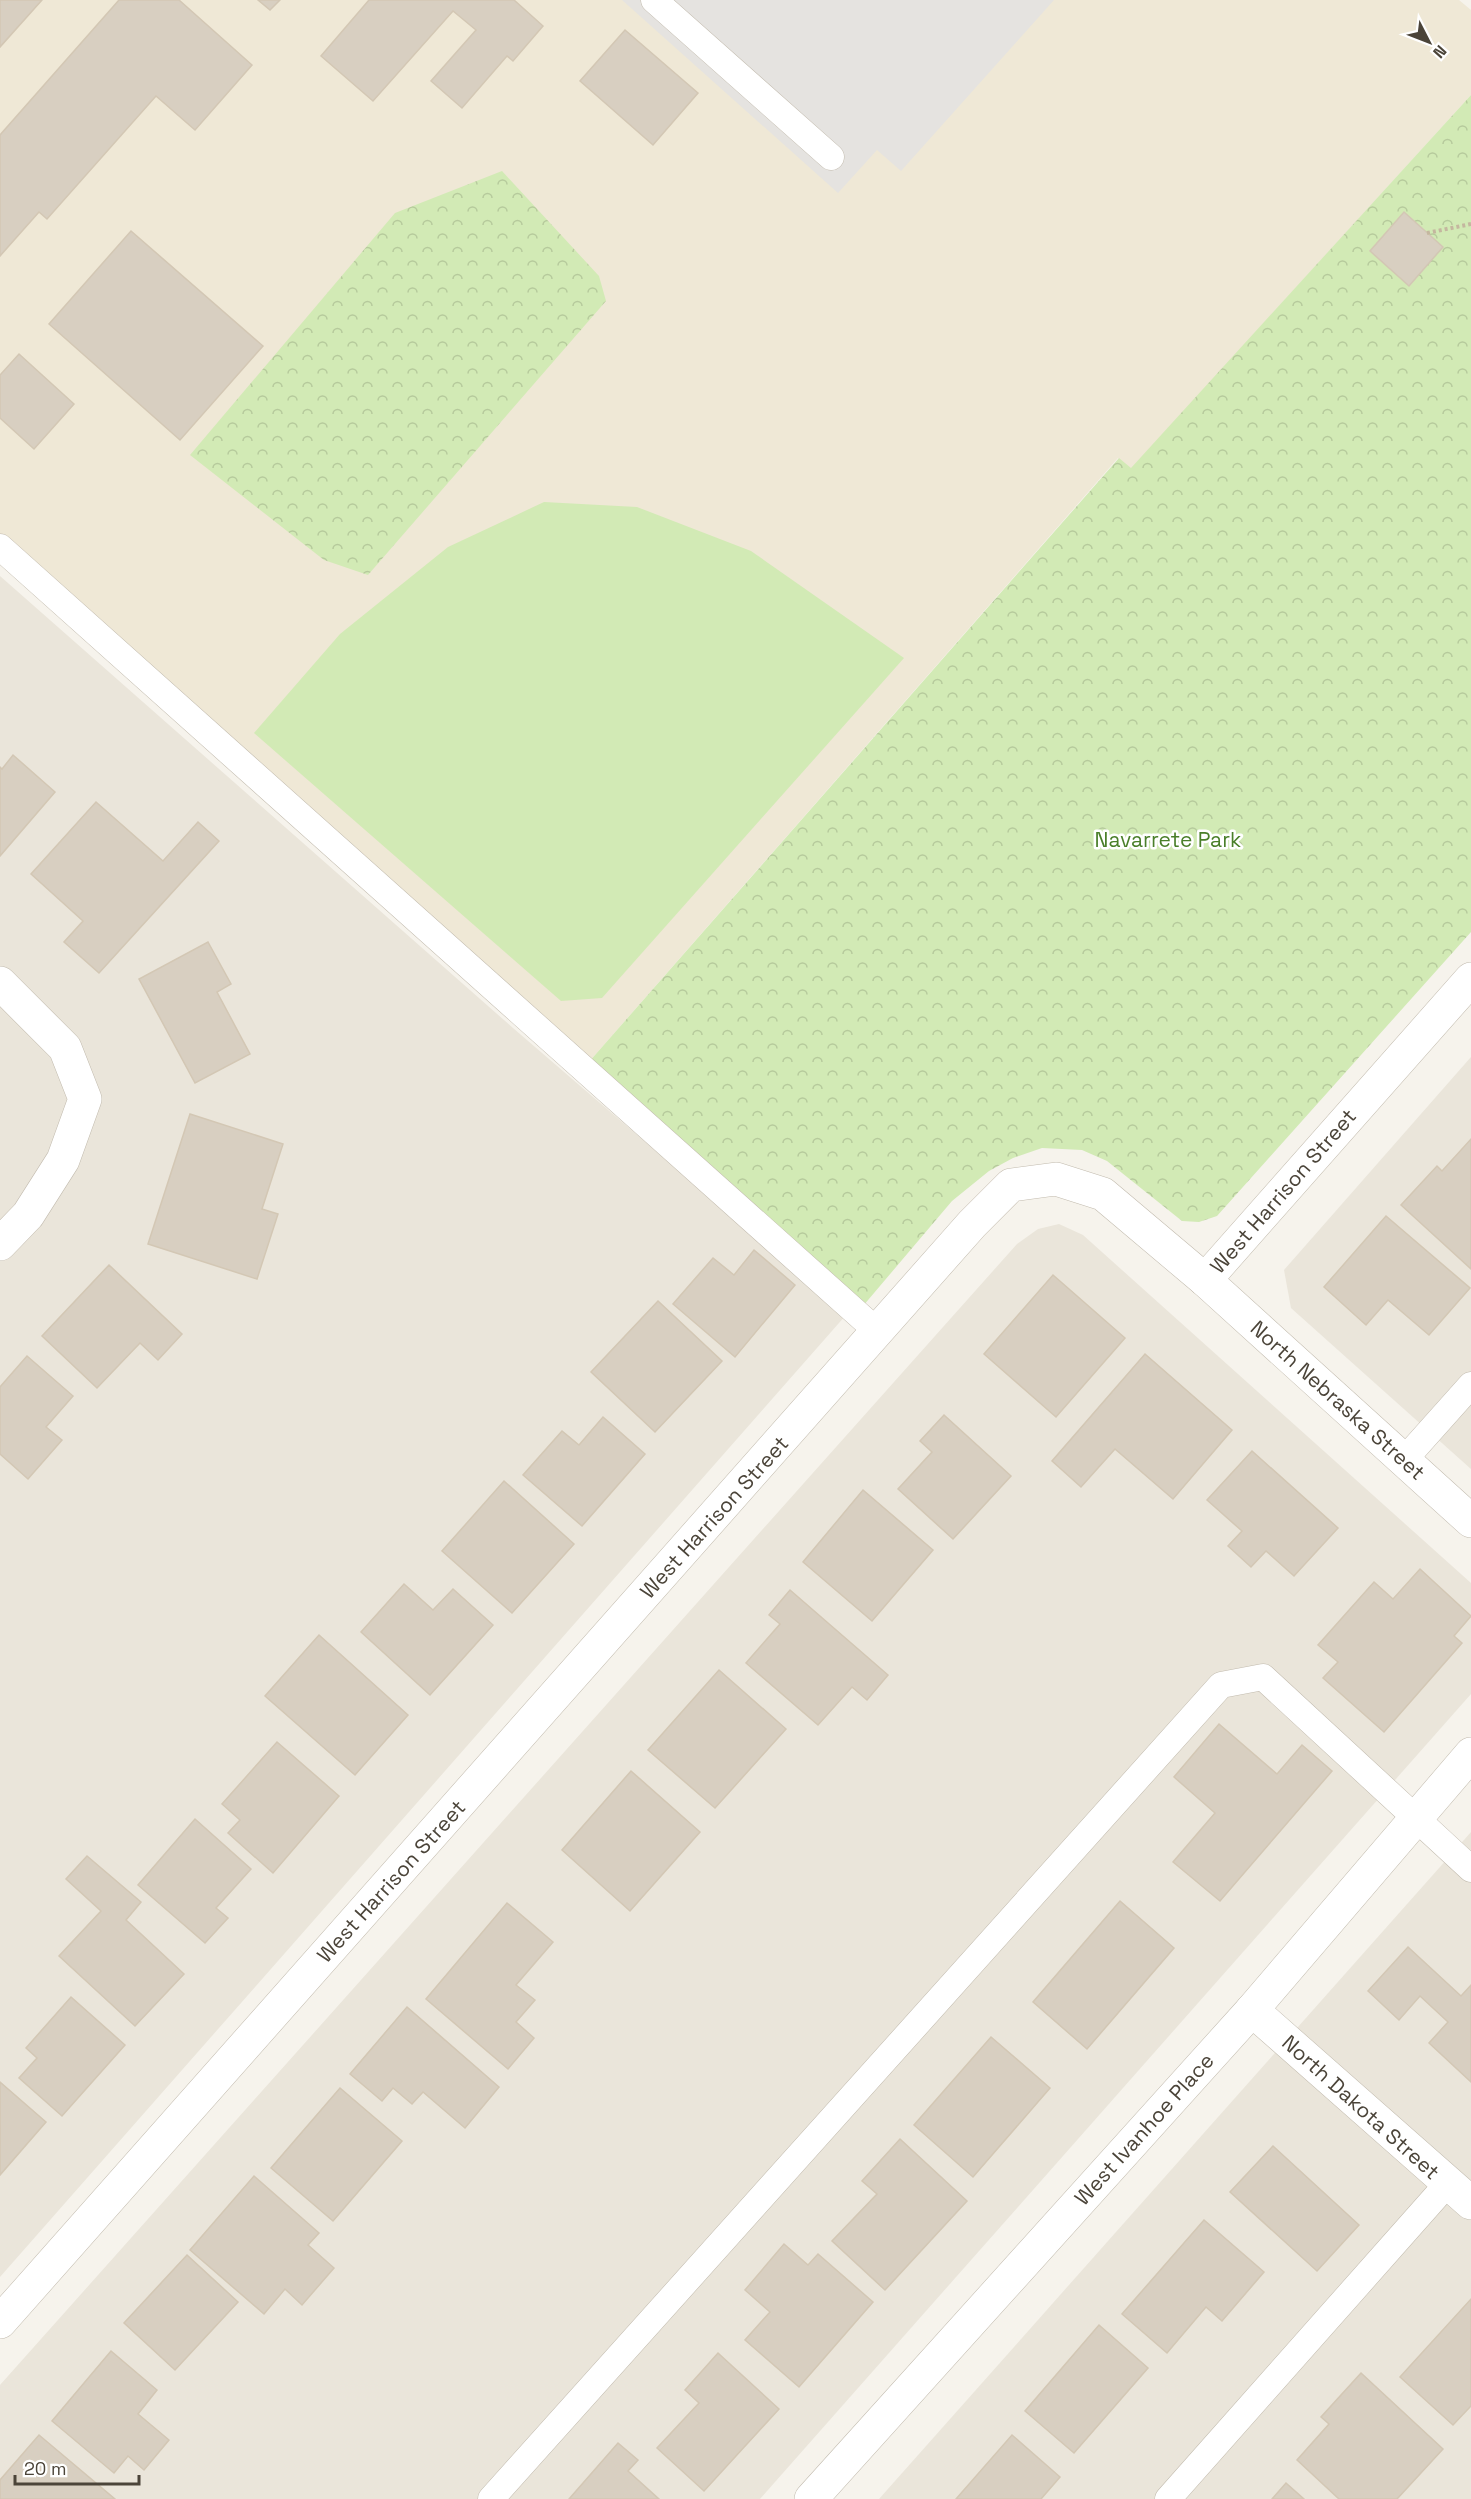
<svg xmlns="http://www.w3.org/2000/svg" width="1471" height="2499" viewBox="0 0 1471 2499" font-family="'Space Grotesk',sans-serif">
<style>
.residential{fill:#eae5da}
.education{fill:#efe8d6}
.green{fill:#d2eab5}
.forest{fill:url(#forest-crowns)}
.parking{fill:#e5e3e0}
.building{fill:#d8cfc1;stroke:#d3c7b4;stroke-width:1.5}
.lines{fill:none;stroke-linecap:round;stroke-linejoin:round}
.service-casing{stroke:#c2bbae;stroke-width:27}
.minor-casing{stroke:#c2bbae;stroke-width:34}
.path{stroke:#c4b79f;stroke-width:4;stroke-dasharray:3 3;stroke-linecap:butt}
.service{stroke:#fff;stroke-width:26}
.minor{stroke:#fff;stroke-width:33}
.labels{text-anchor:middle;dominant-baseline:central;stroke-width:5;stroke-linejoin:round;paint-order:stroke}
.park-label{font-size:21px;fill:#4a7f2a;stroke:#fff}
.street-label{font-size:21px;fill:#4b4439;stroke:#fff}
</style>
<defs>
<pattern id="forest-crowns" width="20" height="18" patternUnits="userSpaceOnUse" patternTransform="scale(1.5)"><rect width="20" height="18" fill="#d2eab5"/><path d="M2 6a3 3 0 1 1 6 0M12 15a3 3 0 1 1 6 0" fill="none" stroke="#b6ca9c"/></pattern>
</defs>
<rect width="100%" height="100%" fill="#f6f3ec"/>
<!-- residential -->
<g class="residential">
<path d="M 0,576 L 513,1028 L 846,1315 L 0,2277 Z"/>
<path d="M 1471,1057 L 1471,1469 L 1291,1308 L 1284,1270 Z"/>
<path d="M 1059,1224 L 1083,1235 L 1471,1583 L 1471,1694 L 760,2499 L 0,2499 L 0,2385 L 1017,1244 L 1038,1229 Z"/>
<path d="M 1471,1832 L 1471,2499 L 879,2499 Z"/>
</g>
<!-- education -->
<path class="education" d="M 0,0 L 1459,0 L 1471,10 L 1471,95 L 1131,469 L 1118,458 L 588,1063 L 0,552 Z"/>
<!-- green -->
<path class="green" d="M 544,502 L 637,507 L 751,551 L 904,658 L 602,998 L 561,1001 L 254,733 L 340,634 L 448,547 Z"/>
<!-- forest -->
<g class="forest">
<path d="M 1471,95 L 1471,932 L 1217,1216 L 1199,1222 L 1182,1221 L 1107,1161 L 1082,1150 L 1042,1148 L 1013,1158 L 989,1171 L 952,1201 L 863,1306 L 588,1063 L 1119,458 L 1131,468 Z"/>
<path d="M 502,171 L 599,276 L 606,301 L 368,575 L 324,560 L 190,455 L 395,213 Z"/>
</g>
<!-- parking -->
<path class="parking" d="M 622,0 L 1054,0 L 901,171 L 877,150 L 838,193 Z"/>
<!-- building -->
<g class="building">
<path d="M 0,0 L 42,0 L 0,47 Z"/>
<path d="M 119,0 L 179,0 L 252,65 L 195,130 L 156,96 L 47,219 L 39,212 L 0,256 L 0,135 Z"/>
<path d="M 258,0 L 280,0 L 270,10 Z"/>
<path d="M 369,0 L 514,0 L 543,26 L 513,61 L 507,56 L 462,108 L 431,81 L 476,30 L 453,11 L 373,101 L 321,56 Z"/>
<path d="M 625,30 L 698,93 L 653,145 L 580,81 Z"/>
<path d="M 1404,212 L 1443,247 L 1409,286 L 1370,251 Z"/>
<path d="M 131,231 L 263,346 L 180,440 L 49,324 Z"/>
<path d="M 19,354 L 74,404 L 34,449 L 0,418 L 0,375 Z"/>
<path d="M 13,755 L 55,792 L 0,856 L 0,767 L 2,769 Z"/>
<path d="M 96,802 L 163,861 L 198,822 L 219,841 L 99,973 L 64,942 L 83,921 L 31,874 Z"/>
<path d="M 208,942 L 231,984 L 217,992 L 250,1054 L 195,1083 L 139,979 Z"/>
<path d="M 190,1114 L 283,1144 L 262,1209 L 278,1214 L 257,1279 L 148,1244 Z"/>
<path d="M 1471,1139 L 1471,1269 L 1401,1205 L 1437,1166 L 1442,1171 Z"/>
<path d="M 1386,1216 L 1470,1288 L 1429,1335 L 1388,1300 L 1366,1325 L 1324,1287 Z"/>
<path d="M 754,1250 L 795,1285 L 735,1357 L 673,1304 L 713,1258 L 734,1275 Z"/>
<path d="M 109,1265 L 182,1334 L 158,1360 L 140,1343 L 97,1388 L 42,1336 Z"/>
<path d="M 1053,1275 L 1125,1338 L 1056,1417 L 984,1354 Z"/>
<path d="M 658,1301 L 722,1361 L 655,1432 L 591,1372 Z"/>
<path d="M 1145,1354 L 1232,1430 L 1173,1499 L 1115,1449 L 1081,1487 L 1052,1461 Z"/>
<path d="M 27,1356 L 73,1396 L 46,1427 L 62,1440 L 28,1479 L 0,1454 L 0,1387 Z"/>
<path d="M 944,1415 L 1011,1476 L 953,1539 L 898,1489 L 932,1452 L 920,1441 Z"/>
<path d="M 603,1417 L 645,1454 L 582,1526 L 523,1475 L 562,1431 L 579,1445 Z"/>
<path d="M 1252,1451 L 1338,1528 L 1294,1576 L 1266,1551 L 1251,1567 L 1228,1546 L 1242,1531 L 1207,1500 Z"/>
<path d="M 504,1481 L 574,1544 L 512,1613 L 442,1551 Z"/>
<path d="M 863,1490 L 933,1550 L 872,1621 L 803,1562 Z"/>
<path d="M 1420,1569 L 1471,1616 L 1454,1636 L 1462,1643 L 1384,1732 L 1323,1678 L 1338,1662 L 1318,1645 L 1374,1582 L 1393,1599 Z"/>
<path d="M 404,1584 L 433,1610 L 453,1589 L 493,1625 L 430,1695 L 361,1632 Z"/>
<path d="M 790,1590 L 888,1675 L 867,1700 L 852,1687 L 818,1725 L 746,1663 L 780,1624 L 769,1615 Z"/>
<path d="M 319,1635 L 408,1715 L 355,1775 L 265,1696 Z"/>
<path d="M 719,1670 L 786,1729 L 715,1808 L 648,1750 Z"/>
<path d="M 1219,1724 L 1277,1774 L 1302,1745 L 1332,1771 L 1220,1901 L 1173,1862 L 1215,1813 L 1174,1777 Z"/>
<path d="M 277,1742 L 339,1796 L 273,1873 L 228,1833 L 240,1820 L 222,1804 Z"/>
<path d="M 631,1771 L 700,1832 L 630,1911 L 562,1850 Z"/>
<path d="M 195,1819 L 251,1869 L 216,1908 L 228,1918 L 205,1943 L 138,1885 Z"/>
<path d="M 87,1856 L 141,1902 L 126,1920 L 184,1974 L 135,2026 L 59,1956 L 101,1911 L 66,1879 Z"/>
<path d="M 1120,1901 L 1174,1948 L 1087,2049 L 1033,2002 Z"/>
<path d="M 507,1903 L 553,1942 L 516,1985 L 535,2000 L 516,2022 L 534,2038 L 508,2069 L 426,1999 Z"/>
<path d="M 1408,1947 L 1461,1996 L 1471,1985 L 1471,2082 L 1429,2043 L 1448,2022 L 1420,1996 L 1399,2020 L 1368,1991 Z"/>
<path d="M 71,1997 L 125,2045 L 62,2116 L 19,2078 L 37,2058 L 26,2048 Z"/>
<path d="M 407,2007 L 499,2087 L 465,2128 L 423,2092 L 412,2104 L 393,2088 L 382,2101 L 350,2074 Z"/>
<path d="M 991,2037 L 1050,2088 L 973,2177 L 914,2125 Z"/>
<path d="M 0,2082 L 46,2122 L 0,2175 Z"/>
<path d="M 340,2088 L 402,2141 L 333,2221 L 271,2168 Z"/>
<path d="M 900,2139 L 967,2201 L 885,2290 L 832,2241 L 877,2194 L 862,2181 Z"/>
<path d="M 1273,2146 L 1359,2225 L 1317,2271 L 1230,2192 Z"/>
<path d="M 254,2176 L 319,2233 L 308,2245 L 334,2268 L 302,2305 L 285,2289 L 264,2314 L 190,2250 Z"/>
<path d="M 1204,2220 L 1264,2272 L 1222,2321 L 1206,2307 L 1167,2353 L 1122,2314 Z"/>
<path d="M 784,2244 L 808,2265 L 818,2254 L 873,2302 L 799,2387 L 745,2340 L 770,2312 L 745,2290 Z"/>
<path d="M 187,2255 L 238,2302 L 175,2370 L 124,2323 Z"/>
<path d="M 1471,2299 L 1471,2406 L 1453,2425 L 1400,2377 Z"/>
<path d="M 1099,2325 L 1148,2368 L 1074,2453 L 1025,2411 Z"/>
<path d="M 111,2351 L 157,2390 L 138,2414 L 169,2440 L 144,2470 L 128,2456 L 114,2473 L 52,2421 Z"/>
<path d="M 718,2353 L 779,2409 L 704,2491 L 657,2448 L 699,2403 L 685,2390 Z"/>
<path d="M 1361,2373 L 1443,2449 L 1397,2499 L 1339,2499 L 1297,2460 L 1329,2424 L 1321,2417 Z"/>
<path d="M 39,2435 L 115,2499 L 0,2499 L 0,2480 Z"/>
<path d="M 1012,2435 L 1060,2477 L 1041,2499 L 956,2499 Z"/>
<path d="M 618,2443 L 638,2460 L 628,2471 L 659,2499 L 569,2499 Z"/>
<path d="M 1286,2483 L 1304,2499 L 1272,2499 Z"/>
</g>
<g class="lines">
<defs>
<g id="service">
<path d="M 654,0 L 831,157"/>
<path d="M 0,547 L 878,1332"/>
<path d="M 1404,1460 L 1471,1385"/>
<path d="M 491,2499 L 1221,1685 L 1263,1677 L 1471,1869"/>
<path d="M 1168,2499 L 1448,2183"/>
</g>
<g id="minor">
<path d="M 0,983 L 65,1048 L 85,1099 L 63,1160 L 28,1215 L 0,1244"/>
<path d="M 1205,1280 L 1471,979"/>
<path d="M 1252,2010 L 1471,2203"/>
<path d="M 0,2322 L 972,1224 L 1011,1185 L 1056,1179 L 1103,1194 L 1205,1280 L 1471,1521"/>
<path d="M 811,2499 L 1252,2010 L 1471,1754"/>
</g>
</defs>
<!-- service casing -->
<use href="#service" class="service-casing"/>
<!-- minor casing -->
<use href="#minor" class="minor-casing"/>
<!-- path -->
<path class="path" d="M 1427,233 L 1471,224"/>
<!-- service -->
<use href="#service" class="service"/>
<!-- minor -->
<use href="#minor" class="minor"/>
</g>
<g class="labels">
<!-- park labels -->
<g class="park-label">
<text x="1168" y="839">Navarrete Park</text>
</g>
<!-- street labels -->
<g class="street-label">
<text transform="translate(1283 1191) rotate(-49)">West Harrison Street</text>
<text transform="translate(1338 1400) rotate(42)">North Nebraska Street</text>
<text transform="translate(714 1517) rotate(-48)">West Harrison Street</text>
<text transform="translate(391 1881) rotate(-48)">West Harrison Street</text>
<text transform="translate(1361 2107) rotate(42)">North Dakota Street</text>
<text transform="translate(1144 2129) rotate(-48)">West Ivanhoe Place</text>
</g>
</g>
<!-- north arrow -->
<g transform="translate(1429 42) rotate(132)" stroke="#ffffff" stroke-width="4.5" paint-order="stroke">
<path d="M0-4.5L10 22L0 15L-10 22Z" fill="#4b4439"/>
<text y="-9" font-size="16" font-weight="bold" text-anchor="middle" fill="#4b4439">N</text>
</g>
<!-- scale -->
<path d="M15 2475v9h124v-9" fill="none" stroke="#4b4439" stroke-width="3"/>
<text x="24" y="2475" font-size="18" fill="#4b4439" stroke="#ffffff" stroke-width="4.5" paint-order="stroke">20 m</text>
</svg>
